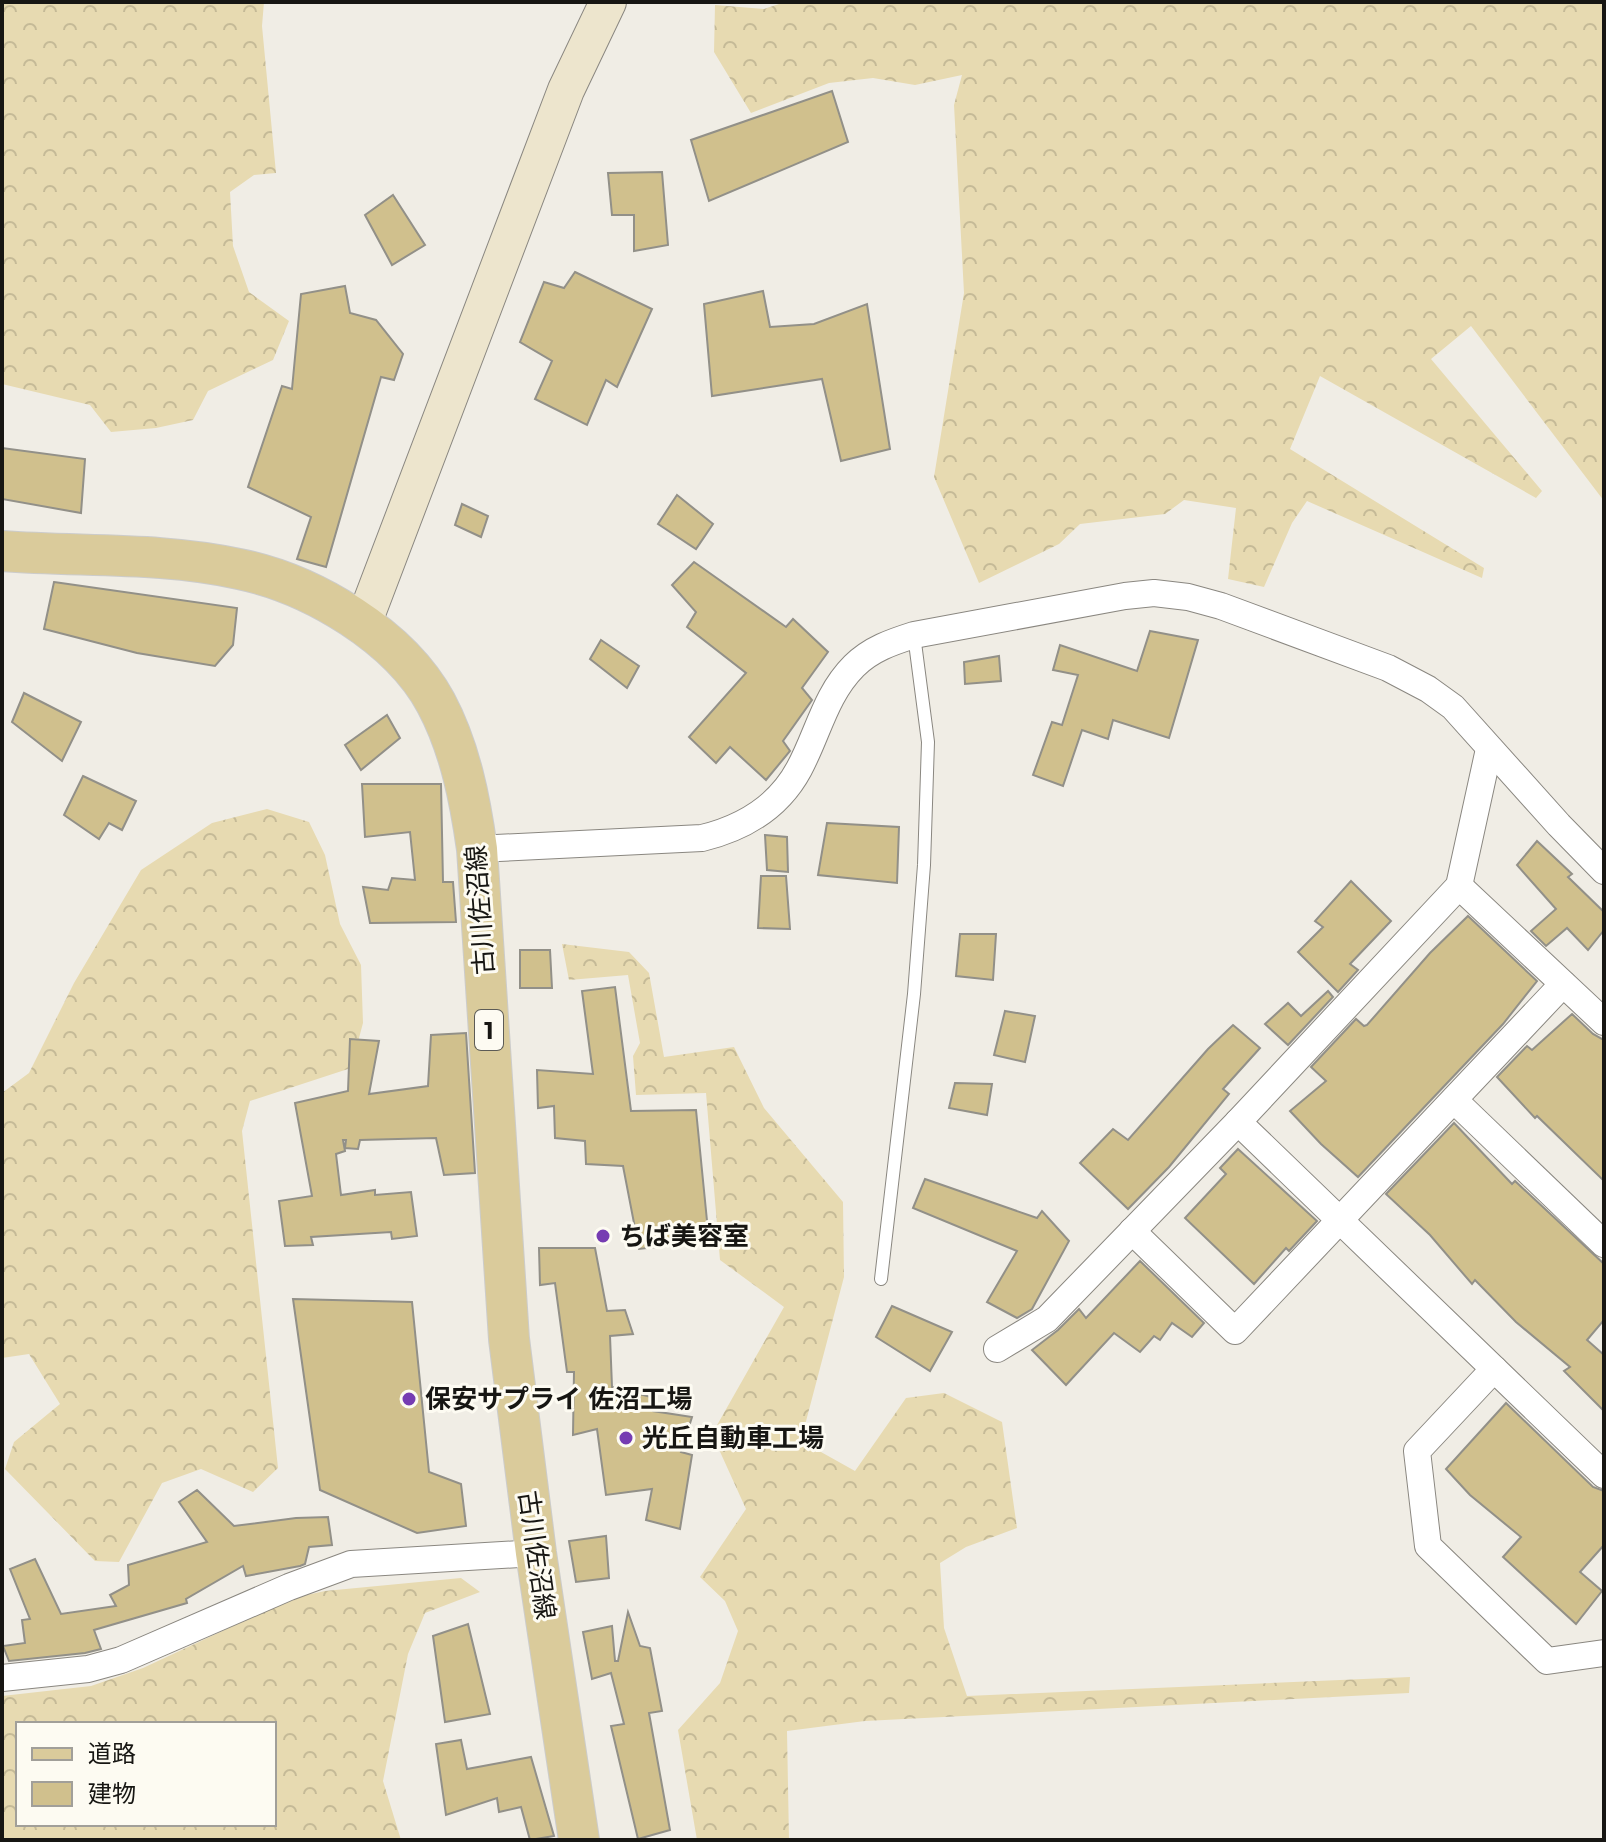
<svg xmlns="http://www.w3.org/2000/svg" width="1606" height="1842" viewBox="0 0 1606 1842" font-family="Montserrat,'Noto Sans JP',sans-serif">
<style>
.forest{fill:url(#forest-crowns);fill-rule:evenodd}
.building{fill:#d0c08d;stroke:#929088;stroke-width:2}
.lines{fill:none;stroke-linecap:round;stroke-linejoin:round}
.lane-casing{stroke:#8a8780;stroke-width:14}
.street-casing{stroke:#8a8780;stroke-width:28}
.secondary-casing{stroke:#8a8780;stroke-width:38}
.primary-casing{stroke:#cccccb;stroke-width:42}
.lane{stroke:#fff;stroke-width:12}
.street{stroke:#fff;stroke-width:26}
.secondary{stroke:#ede5cd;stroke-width:36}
.primary{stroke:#dacb9b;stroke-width:40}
.poi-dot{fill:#763cb2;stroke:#fdfbf2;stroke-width:3}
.labels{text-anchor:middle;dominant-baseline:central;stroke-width:6;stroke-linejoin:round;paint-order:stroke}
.shield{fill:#fdfbf2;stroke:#5c5b56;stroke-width:2}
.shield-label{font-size:24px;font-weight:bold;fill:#171613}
.street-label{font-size:26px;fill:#171613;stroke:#fdfbf2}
.poi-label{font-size:26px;font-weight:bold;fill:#171613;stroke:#fdfbf2;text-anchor:start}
</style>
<defs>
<pattern id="forest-crowns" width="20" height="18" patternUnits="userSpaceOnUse" patternTransform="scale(2)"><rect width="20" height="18" fill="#e7dab1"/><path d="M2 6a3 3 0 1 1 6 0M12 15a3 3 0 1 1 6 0" fill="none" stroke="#c5ba97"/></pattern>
</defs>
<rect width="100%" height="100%" fill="#f0ede5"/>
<!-- forest -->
<g class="forest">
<path d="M 2,2 L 264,2 L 262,26 L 276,173 L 254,175 L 230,192 L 233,246 L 249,292 L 289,321 L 273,360 L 208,391 L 193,420 L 156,428 L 111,432 L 90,405 L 2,384 Z"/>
<path d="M 785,2 L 1604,2 L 1604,501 L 1471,326 L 1431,359 L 1542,491 L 1536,498 L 1320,376 L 1290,449 L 1484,568 L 1482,578 L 1307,501 L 1292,523 L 1264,587 L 1228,579 L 1236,508 L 1184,500 L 1165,514 L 1080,524 L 1059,544 L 979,583 L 934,477 L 964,293 L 954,105 L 962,75 L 915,85 L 873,78 L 829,83 L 751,113 L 714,52 L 715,5 L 764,9 Z"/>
<path d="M 267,809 L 309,822 L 325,855 L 340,924 L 361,965 L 363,1023 L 351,1068 L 250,1101 L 242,1131 L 278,1468 L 253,1492 L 201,1469 L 162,1483 L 119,1562 L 95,1561 L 5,1469 L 14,1442 L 60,1404 L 29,1354 L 2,1358 L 2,1093 L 29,1073 L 74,983 L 141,870 L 212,823 Z"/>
<path d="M 562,944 L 629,952 L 649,973 L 664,1057 L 734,1047 L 764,1108 L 843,1202 L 844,1277 L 805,1425 L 821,1452 L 855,1471 L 906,1398 L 944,1393 L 1002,1422 L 1017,1528 L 966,1547 L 940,1563 L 944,1628 L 967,1696 L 1410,1677 L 1409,1693 L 865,1721 L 787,1731 L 789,1840 L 697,1840 L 678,1730 L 720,1683 L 738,1631 L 725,1601 L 700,1577 L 746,1509 L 712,1434 L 784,1307 L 720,1260 L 706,1093 L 636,1095 L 633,1056 L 640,1043 L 628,975 L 569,980 Z"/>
<path d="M 461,1578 L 480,1592 L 425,1613 L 408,1654 L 383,1781 L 401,1840 L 2,1840 L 2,1696 L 91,1686 L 143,1668 L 293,1598 L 325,1591 ZM 18,1724 L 274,1724 L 274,1824 L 18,1824 Z"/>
</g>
<!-- building -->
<g class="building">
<path d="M 832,91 L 848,142 L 709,201 L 691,140 Z"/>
<path d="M 662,172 L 668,245 L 634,251 L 634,215 L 612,215 L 608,173 Z"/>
<path d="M 393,195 L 425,245 L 392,265 L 365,215 Z"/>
<path d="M 575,272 L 652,309 L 617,387 L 606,380 L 587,425 L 535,399 L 552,361 L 520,342 L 544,282 L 564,288 Z"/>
<path d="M 345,286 L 350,313 L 376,320 L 403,354 L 394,380 L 381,377 L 326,567 L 297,559 L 311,517 L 248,487 L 282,386 L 292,389 L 301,294 Z"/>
<path d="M 763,291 L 770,327 L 814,324 L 867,304 L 890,449 L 841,461 L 822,379 L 712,396 L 704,304 Z"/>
<path d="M 2,448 L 85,459 L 81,513 L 2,499 Z"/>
<path d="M 677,495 L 713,524 L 696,549 L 658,524 Z"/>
<path d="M 462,504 L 488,516 L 481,537 L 455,525 Z"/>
<path d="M 694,562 L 786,627 L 793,619 L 828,652 L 802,688 L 812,700 L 783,741 L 790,751 L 766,780 L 730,747 L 716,763 L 689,737 L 746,673 L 687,627 L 696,612 L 672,585 Z"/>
<path d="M 54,582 L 237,608 L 233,645 L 215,666 L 137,653 L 44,629 Z"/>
<path d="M 1150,631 L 1198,640 L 1169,738 L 1113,720 L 1108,739 L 1082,730 L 1063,786 L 1033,775 L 1052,722 L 1062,725 L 1078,675 L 1053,670 L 1060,645 L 1137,671 Z"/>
<path d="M 601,640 L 639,666 L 627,688 L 590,659 Z"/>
<path d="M 999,656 L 1001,681 L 965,684 L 964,662 Z"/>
<path d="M 24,693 L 81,722 L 62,761 L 12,722 Z"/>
<path d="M 387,715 L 400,738 L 361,770 L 345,745 Z"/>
<path d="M 83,776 L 136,801 L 122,830 L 109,823 L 99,839 L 64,815 Z"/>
<path d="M 362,784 L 441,784 L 443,882 L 453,882 L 456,922 L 370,923 L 363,887 L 388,890 L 392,878 L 415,880 L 410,832 L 365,837 Z"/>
<path d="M 827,823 L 899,827 L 897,883 L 818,875 Z"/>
<path d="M 765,835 L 787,837 L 788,872 L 767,870 Z"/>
<path d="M 1537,841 L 1572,874 L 1568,877 L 1604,912 L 1604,930 L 1588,950 L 1567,928 L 1546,946 L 1531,931 L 1556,909 L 1517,865 Z"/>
<path d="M 761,876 L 786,876 L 790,929 L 758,928 Z"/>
<path d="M 1351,881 L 1391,921 L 1350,964 L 1358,970 L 1338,992 L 1298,952 L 1323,927 L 1315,921 Z"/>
<path d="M 1468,916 L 1537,981 L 1503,1024 L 1358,1177 L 1321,1144 L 1290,1111 L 1326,1081 L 1311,1067 L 1356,1019 L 1364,1026 L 1367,1025 L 1430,953 Z"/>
<path d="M 960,934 L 996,934 L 993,980 L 956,976 Z"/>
<path d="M 520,950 L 550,950 L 552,988 L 520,988 Z"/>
<path d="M 615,987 L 631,1111 L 696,1110 L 709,1241 L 639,1249 L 623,1166 L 586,1164 L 585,1141 L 555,1138 L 554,1106 L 538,1108 L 537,1070 L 593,1074 L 582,991 Z"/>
<path d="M 1328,991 L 1333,997 L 1288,1045 L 1265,1024 L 1288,1003 L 1301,1016 Z"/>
<path d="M 1005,1011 L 1035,1016 L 1025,1062 L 994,1055 Z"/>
<path d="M 1572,1014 L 1593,1034 L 1604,1040 L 1604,1181 L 1537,1116 L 1535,1118 L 1497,1077 L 1527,1046 L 1532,1050 Z"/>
<path d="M 1233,1025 L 1260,1048 L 1223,1089 L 1229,1094 L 1169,1167 L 1128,1209 L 1080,1163 L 1113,1129 L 1128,1140 L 1208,1049 Z"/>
<path d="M 466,1033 L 475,1173 L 444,1175 L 436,1138 L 360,1140 L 358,1149 L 345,1148 L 346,1140 L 343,1140 L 345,1151 L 336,1154 L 341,1195 L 375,1190 L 375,1195 L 411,1192 L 417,1236 L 392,1239 L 391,1232 L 311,1237 L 313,1245 L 285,1246 L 279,1201 L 312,1196 L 295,1103 L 348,1091 L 350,1039 L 379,1041 L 369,1094 L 428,1086 L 431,1035 Z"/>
<path d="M 955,1083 L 992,1084 L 987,1115 L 949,1108 Z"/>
<path d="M 1454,1123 L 1512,1184 L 1515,1181 L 1604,1264 L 1604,1320 L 1587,1340 L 1604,1355 L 1604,1411 L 1564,1371 L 1570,1367 L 1516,1322 L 1475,1280 L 1472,1284 L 1430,1235 L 1386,1194 Z"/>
<path d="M 1238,1149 L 1317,1221 L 1289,1251 L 1286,1248 L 1254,1284 L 1185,1218 L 1226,1174 L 1220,1168 Z"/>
<path d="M 925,1179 L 1037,1218 L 1042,1211 L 1069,1241 L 1032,1309 L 1017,1318 L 987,1302 L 1017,1251 L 913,1208 Z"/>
<path d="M 539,1248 L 595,1248 L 607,1311 L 625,1310 L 633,1334 L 610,1336 L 612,1387 L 651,1397 L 653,1411 L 692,1417 L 681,1452 L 692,1455 L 680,1529 L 646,1520 L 652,1489 L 606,1495 L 597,1429 L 573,1435 L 574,1372 L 567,1372 L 555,1283 L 540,1285 Z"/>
<path d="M 1140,1261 L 1204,1323 L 1192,1337 L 1172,1323 L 1160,1340 L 1154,1336 L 1140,1352 L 1114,1333 L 1066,1385 L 1032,1350 L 1058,1330 L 1079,1309 L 1086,1318 Z"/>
<path d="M 293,1299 L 412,1302 L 429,1472 L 461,1484 L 466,1526 L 417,1533 L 320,1490 Z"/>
<path d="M 892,1306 L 952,1332 L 930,1371 L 876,1337 Z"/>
<path d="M 1506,1403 L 1593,1487 L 1604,1491 L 1604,1545 L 1580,1572 L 1602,1591 L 1576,1624 L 1503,1557 L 1521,1537 L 1470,1495 L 1446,1469 Z"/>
<path d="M 197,1490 L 234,1526 L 296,1518 L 328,1517 L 332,1545 L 309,1547 L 305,1564 L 300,1566 L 246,1576 L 243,1566 L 186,1599 L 187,1603 L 94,1630 L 101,1649 L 85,1653 L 9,1661 L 3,1646 L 25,1643 L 22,1620 L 30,1619 L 10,1569 L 35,1559 L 61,1614 L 116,1606 L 110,1595 L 129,1585 L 128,1565 L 207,1542 L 179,1502 Z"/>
<path d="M 606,1536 L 609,1578 L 576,1582 L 569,1541 Z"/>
<path d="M 628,1612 L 640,1646 L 650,1648 L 662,1711 L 649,1713 L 670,1830 L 638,1839 L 611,1726 L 624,1724 L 611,1673 L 592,1679 L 583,1632 L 612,1626 L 615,1661 L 618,1661 Z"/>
<path d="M 468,1624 L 490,1714 L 445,1722 L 433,1636 Z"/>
<path d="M 461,1740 L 467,1769 L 531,1757 L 554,1836 L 530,1840 L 521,1807 L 499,1812 L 497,1798 L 446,1815 L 436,1744 Z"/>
</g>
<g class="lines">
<defs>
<path id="lane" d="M 881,1279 L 914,994 L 924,865 L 928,742 L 914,635"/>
<g id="street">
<path d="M 477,849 L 702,838 C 743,828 778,808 799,769 C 818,734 825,695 854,666 C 871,649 892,642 914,635 L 1125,596 L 1154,593 L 1188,597 L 1221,606 L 1388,668 L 1428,689 L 1453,707 L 1559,825 L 1604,871"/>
<path d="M 1459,886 L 1604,1022"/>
<path d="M 1454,1100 L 1604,1244"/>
<path d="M 1238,1122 L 1604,1475"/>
<path d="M 1132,1231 L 1235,1331 L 1563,984"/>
<path d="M 997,1349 L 1047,1319 L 1238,1122 L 1459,886 L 1489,749"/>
<path d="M 1494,1369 L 1417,1451 L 1428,1546 L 1547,1661 L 1604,1653"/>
<path d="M 2,1678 L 88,1669 L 121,1660 L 289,1587 L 351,1564 L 536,1553"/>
</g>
<path id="secondary" d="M 363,624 L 566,90 L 608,2"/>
<path id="primary" d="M 2,551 C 80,557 162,552 239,569 C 312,584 400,636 436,703 C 460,748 470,799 477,849 L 509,1339 L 536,1553 L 579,1840"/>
</defs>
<!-- lane casing -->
<use href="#lane" class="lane-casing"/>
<!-- street casing -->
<use href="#street" class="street-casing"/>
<!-- secondary casing -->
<use href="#secondary" class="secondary-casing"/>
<!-- primary casing -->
<use href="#primary" class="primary-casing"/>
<!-- lane -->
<use href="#lane" class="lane"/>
<!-- street -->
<use href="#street" class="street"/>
<!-- secondary -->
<use href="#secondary" class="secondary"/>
<!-- primary -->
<use href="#primary" class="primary"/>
</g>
<!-- markers -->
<g class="poi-dot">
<circle cx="603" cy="1236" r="8"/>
<circle cx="409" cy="1399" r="8"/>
<circle cx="626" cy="1438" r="8"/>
</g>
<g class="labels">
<!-- shield labels -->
<rect class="shield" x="475" y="1010" width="28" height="40" rx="6"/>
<g class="shield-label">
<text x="489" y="1030">1</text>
</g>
<!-- street labels -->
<g class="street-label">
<text transform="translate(480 910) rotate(-94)">古川佐沼線</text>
<text transform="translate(537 1555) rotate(82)">古川佐沼線</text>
</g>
<!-- poi labels -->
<g class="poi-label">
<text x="619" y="1236">ちば美容室</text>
<text x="425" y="1399">保安サプライ 佐沼工場</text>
<text x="642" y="1438">光丘自動車工場</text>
</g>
</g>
<!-- border -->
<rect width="1606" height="1842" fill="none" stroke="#171613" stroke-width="8"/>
<!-- legend -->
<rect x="16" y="1722" width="260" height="104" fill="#fdfbf2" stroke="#a19f99" stroke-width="2"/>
<rect x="32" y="1748" width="40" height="12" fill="#dacb9b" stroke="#a19f99" stroke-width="2"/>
<text x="88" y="1762" font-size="24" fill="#171613">道路</text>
<rect x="32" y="1782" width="40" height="24" fill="#d0c08d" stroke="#a19f99" stroke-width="2"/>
<text x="88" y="1802" font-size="24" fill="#171613">建物</text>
</svg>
